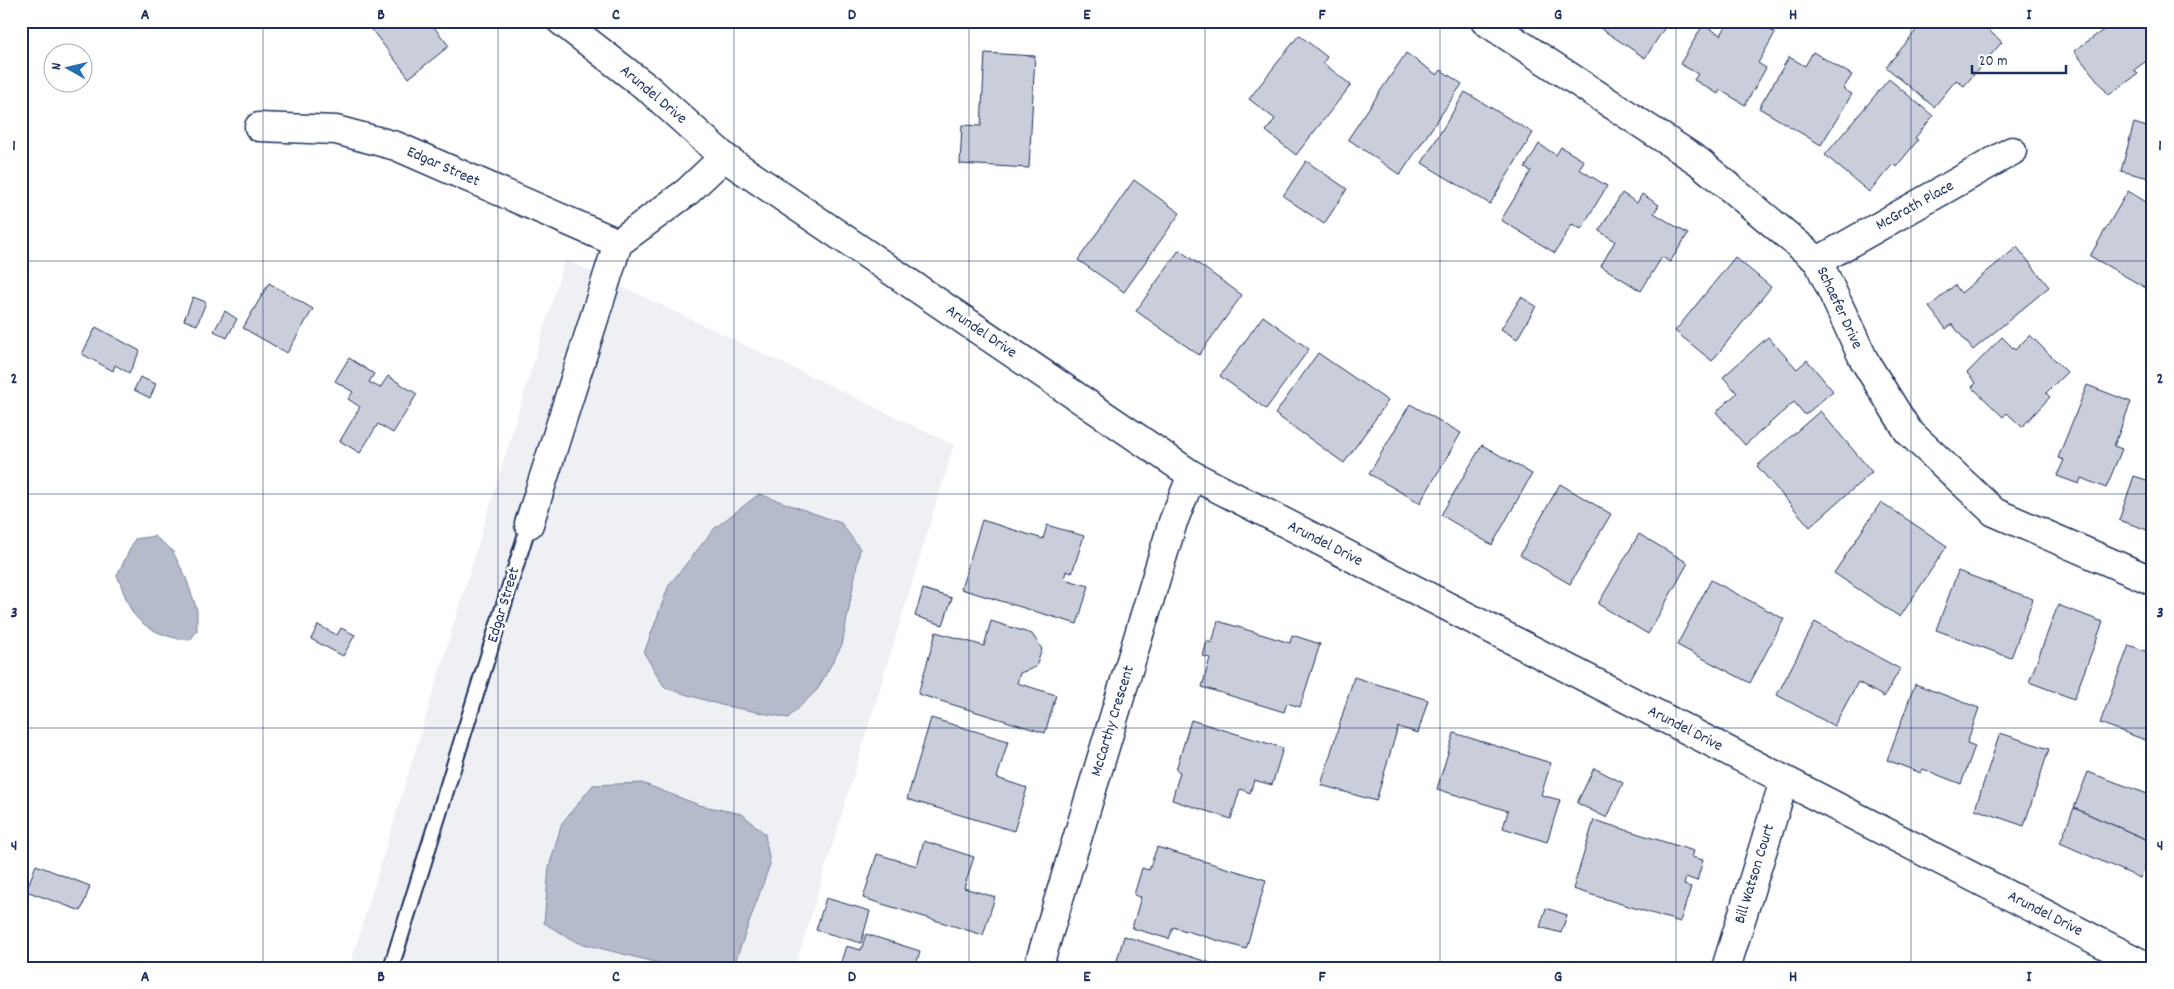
<svg xmlns="http://www.w3.org/2000/svg" width="2174" height="989" viewBox="0 0 2174 989" font-family="Dekko,sans-serif">
<style>
.built{fill:#eff0f4}
.water{fill:#b5bbca;stroke:#77839f}
.building{fill:#caceda;stroke:#1b2f5e}
.lines{fill:none;stroke-linecap:round;stroke-linejoin:round}
.service-casing{stroke:#1b2f5e;stroke-width:18}
.minor-casing{stroke:#1b2f5e;stroke-width:31}
.service{stroke:#fff;stroke-width:14}
.minor{stroke:#fff;stroke-width:28}
.grid{fill:none;stroke:#1b2f5e;stroke-width:1;stroke-opacity:0.55}
.labels{text-anchor:middle;dominant-baseline:central;stroke-width:5;stroke-linejoin:round;paint-order:stroke}
.street-label{font-size:16px;fill:#1b2f5e;stroke:#fff}
.neatline{fill:none;stroke:#1b2f5e;stroke-width:2}
.grid-label{font-size:16px;text-anchor:middle;font-weight:bold;fill:#1b2f5e}
</style>
<rect width="100%" height="100%" fill="#fff"/>
<filter id="ink" filterUnits="userSpaceOnUse"><feTurbulence type="fractalNoise" baseFrequency=".02" numOctaves="2"/><feDisplacementMap in="SourceGraphic" scale="10" xChannelSelector="R" yChannelSelector="G"/><feConvolveMatrix kernelMatrix="1 2 1 2 8 2 1 2 1" color-interpolation-filters="sRGB"/></filter>
<g filter="url(#ink)">
<!-- built -->
<path class="built" d="M 565,259 L 954,445 L 795,968 L 349,968 Z"/>
<!-- water -->
<g class="water">
<path d="M 759,494 L 841,523 L 860,549 L 842,645 L 817,690 L 788,718 L 721,705 L 665,688 L 644,653 L 669,585 L 715,528 Z"/>
<path d="M 154,536 L 172,550 L 186,578 L 197,610 L 197,631 L 190,640 C 170,639 144,630 132,612 C 126,601 122,587 117,575 L 135,539 Z"/>
<path d="M 642,783 L 699,805 L 742,814 L 765,834 L 770,864 L 733,968 L 679,968 L 658,963 L 576,942 L 544,923 L 549,867 L 562,823 L 593,785 Z"/>
</g>
<!-- building -->
<g class="building">
<path d="M 365,21 L 429,21 L 449,46 L 409,78 Z"/>
<path d="M 1596,21 L 1669,21 L 1645,58 L 1594,24 Z"/>
<path d="M 1729,21 L 1756,21 L 1775,33 L 1758,63 L 1766,68 L 1745,105 L 1720,90 L 1718,94 L 1694,80 L 1698,74 L 1680,64 L 1703,25 L 1721,35 Z"/>
<path d="M 1924,21 L 1931,25 L 1934,21 L 1978,21 L 2002,42 L 1964,86 L 1956,80 L 1934,107 L 1886,67 Z"/>
<path d="M 2116,21 L 2153,21 L 2153,56 L 2134,70 L 2138,74 L 2109,95 L 2074,51 Z"/>
<path d="M 1299,35 L 1327,57 L 1323,63 L 1351,85 L 1296,155 L 1266,131 L 1275,119 L 1249,99 Z"/>
<path d="M 1813,52 L 1852,75 L 1843,89 L 1852,94 L 1821,145 L 1759,108 L 1789,57 L 1805,66 Z"/>
<path d="M 985,53 L 1035,56 L 1029,168 L 960,164 L 962,125 L 981,126 Z"/>
<path d="M 1406,53 L 1437,75 L 1441,70 L 1462,84 L 1400,175 L 1348,139 Z"/>
<path d="M 1889,79 L 1933,116 L 1915,138 L 1918,140 L 1896,167 L 1893,164 L 1869,192 L 1825,155 Z"/>
<path d="M 1465,92 L 1533,133 L 1490,204 L 1422,163 Z"/>
<path d="M 2134,123 L 2153,129 L 2153,179 L 2121,171 Z"/>
<path d="M 1539,144 L 1556,155 L 1561,147 L 1584,161 L 1579,169 L 1607,186 L 1581,229 L 1572,224 L 1555,253 L 1501,220 L 1531,171 L 1525,168 Z"/>
<path d="M 1306,161 L 1347,189 L 1324,224 L 1283,196 Z"/>
<path d="M 1134,180 L 1180,213 L 1124,292 L 1078,260 Z"/>
<path d="M 2128,191 L 2153,206 L 2153,292 L 2090,256 Z"/>
<path d="M 1622,193 L 1637,203 L 1642,194 L 1659,205 L 1654,213 L 1688,234 L 1670,262 L 1662,257 L 1641,291 L 1601,266 L 1615,241 L 1599,231 Z"/>
<path d="M 2017,247 L 2049,287 L 1973,350 L 1952,324 L 1946,329 L 1929,307 L 1955,285 L 1961,293 Z"/>
<path d="M 1179,250 L 1242,295 L 1199,355 L 1136,311 Z"/>
<path d="M 1735,257 L 1771,287 L 1712,361 L 1675,331 Z"/>
<path d="M 269,283 L 313,309 L 287,353 L 243,328 Z"/>
<path d="M 193,297 L 206,302 L 197,325 L 184,320 Z"/>
<path d="M 1521,297 L 1536,306 L 1517,339 L 1501,329 Z"/>
<path d="M 225,311 L 237,319 L 227,338 L 214,331 Z"/>
<path d="M 1263,316 L 1309,349 L 1266,409 L 1220,376 Z"/>
<path d="M 96,327 L 140,351 L 129,373 L 115,365 L 113,371 L 82,354 Z"/>
<path d="M 2030,335 L 2067,372 L 2046,393 L 2050,397 L 2022,427 L 2007,413 L 2003,417 L 1972,387 L 1976,383 L 1967,373 L 2002,337 L 2015,350 Z"/>
<path d="M 1768,337 L 1797,369 L 1807,360 L 1833,391 L 1805,415 L 1794,402 L 1745,445 L 1716,412 L 1737,393 L 1723,377 Z"/>
<path d="M 1318,353 L 1388,401 L 1344,463 L 1275,414 Z"/>
<path d="M 349,358 L 374,374 L 369,382 L 380,388 L 388,376 L 417,394 L 393,433 L 378,424 L 360,453 L 340,441 L 360,407 L 348,399 L 353,392 L 335,381 Z"/>
<path d="M 140,377 L 156,384 L 150,398 L 134,390 Z"/>
<path d="M 2087,385 L 2131,402 L 2114,446 L 2122,449 L 2106,488 L 2081,478 L 2079,484 L 2057,476 L 2064,460 L 2058,458 Z"/>
<path d="M 1410,404 L 1461,433 L 1420,503 L 1369,474 Z"/>
<path d="M 1820,411 L 1872,472 L 1810,527 L 1757,466 Z"/>
<path d="M 1482,445 L 1532,474 L 1492,545 L 1441,515 Z"/>
<path d="M 2134,476 L 2153,482 L 2153,532 L 2119,520 Z"/>
<path d="M 1560,484 L 1611,514 L 1570,584 L 1520,555 Z"/>
<path d="M 1881,502 L 1947,546 L 1900,617 L 1834,573 Z"/>
<path d="M 982,520 L 1043,539 L 1047,525 L 1084,536 L 1072,573 L 1066,571 L 1064,579 L 1089,586 L 1077,624 L 961,589 Z"/>
<path d="M 1639,534 L 1688,563 L 1648,634 L 1598,604 Z"/>
<path d="M 1958,571 L 2033,599 L 2011,658 L 1936,630 Z"/>
<path d="M 1711,580 L 1784,619 L 1750,683 L 1677,645 Z"/>
<path d="M 923,589 L 952,598 L 943,625 L 915,616 Z"/>
<path d="M 2058,605 L 2103,622 L 2074,699 L 2029,682 Z"/>
<path d="M 991,621 L 1032,634 L 1042,649 L 1036,667 L 1020,673 L 1017,683 L 1056,695 L 1045,733 L 918,694 L 936,632 L 984,646 Z"/>
<path d="M 1218,621 L 1290,643 L 1292,635 L 1320,644 L 1300,707 L 1287,703 L 1284,712 L 1202,687 L 1210,658 L 1203,656 L 1207,641 L 1212,643 Z"/>
<path d="M 1815,622 L 1900,669 L 1884,697 L 1858,682 L 1834,726 L 1777,695 Z"/>
<path d="M 318,625 L 337,635 L 341,628 L 355,635 L 343,656 L 311,639 Z"/>
<path d="M 2129,645 L 2153,654 L 2153,743 L 2100,723 Z"/>
<path d="M 1354,677 L 1428,700 L 1418,733 L 1398,727 L 1376,801 L 1321,785 Z"/>
<path d="M 1915,684 L 1979,708 L 1967,743 L 1975,746 L 1961,784 L 1923,769 L 1921,773 L 1887,760 Z"/>
<path d="M 931,718 L 1008,741 L 997,778 L 1027,788 L 1014,831 L 907,799 Z"/>
<path d="M 1191,720 L 1283,748 L 1272,785 L 1254,780 L 1250,793 L 1240,789 L 1231,819 L 1172,800 L 1180,772 L 1176,770 Z"/>
<path d="M 1454,733 L 1551,763 L 1541,795 L 1560,800 L 1547,842 L 1503,828 L 1508,811 L 1437,789 Z"/>
<path d="M 2000,733 L 2049,749 L 2024,826 L 1975,809 Z"/>
<path d="M 1594,768 L 1623,783 L 1607,818 L 1577,803 Z"/>
<path d="M 2088,772 L 2153,796 L 2153,835 L 2150,841 L 2074,808 Z"/>
<path d="M 2074,808 L 2150,841 L 2147,847 L 2152,849 L 2140,878 L 2060,843 Z"/>
<path d="M 1594,820 L 1694,851 L 1692,857 L 1703,860 L 1697,881 L 1686,877 L 1684,885 L 1691,887 L 1680,922 L 1573,889 Z"/>
<path d="M 924,841 L 974,857 L 964,888 L 995,897 L 983,935 L 863,898 L 877,854 L 917,866 Z"/>
<path d="M 1157,847 L 1266,880 L 1246,949 L 1173,927 L 1169,939 L 1132,928 L 1141,897 L 1134,895 L 1142,868 L 1149,870 Z"/>
<path d="M 36,865 L 90,886 L 81,911 L 26,891 Z"/>
<path d="M 826,898 L 870,911 L 861,943 L 816,930 Z"/>
<path d="M 1546,908 L 1567,915 L 1561,933 L 1540,927 Z"/>
<path d="M 866,934 L 920,951 L 915,968 L 839,968 L 846,946 L 861,950 Z"/>
<path d="M 1124,936 L 1227,968 L 1110,968 L 1111,965 L 1119,968 L 1120,964 L 1116,964 Z"/>
</g>
<g class="lines">
<defs>
<path id="service" d="M 391,968 L 529,524"/>
<g id="minor">
<path d="M 561,21 L 650,90 L 724,157 L 1192,475 L 2150,968"/>
<path d="M 1485,21 L 1698,161 L 1818,261 L 1864,360 L 1908,431 L 1994,512 L 2153,581"/>
<path d="M 259,127 L 336,130 L 396,146 L 618,243"/>
<path d="M 1818,261 L 2012,151"/>
<path d="M 529,524 L 618,243 L 687,192 L 724,157"/>
<path d="M 1038,968 L 1173,522 L 1192,475"/>
<path d="M 1726,968 L 1784,781"/>
</g>
</defs>
<!-- service casing -->
<use href="#service" class="service-casing"/>
<!-- minor casing -->
<use href="#minor" class="minor-casing"/>
<!-- service -->
<use href="#service" class="service"/>
<!-- minor -->
<use href="#minor" class="minor"/>
</g>
</g>
<!-- grid -->
<path class="grid" d="M 263,21 L 263,968M 498,21 L 498,968M 734,21 L 734,968M 969,21 L 969,968M 1205,21 L 1205,968M 1440,21 L 1440,968M 1676,21 L 1676,968M 1911,21 L 1911,968M 21,261 L 2153,261M 21,494 L 2153,494M 21,728 L 2153,728"/>
<g class="labels">
<!-- street labels -->
<g class="street-label">
<text transform="translate(653 95) rotate(40)">Arundel Drive</text>
<text transform="translate(443 167) rotate(24)">Edgar Street</text>
<text transform="translate(1915 206) rotate(-29)">McGrath Place</text>
<text transform="translate(1839 308) rotate(65)">Schaefer Drive</text>
<text transform="translate(981 332) rotate(34)">Arundel Drive</text>
<text transform="translate(1325 544) rotate(27)">Arundel Drive</text>
<text transform="translate(504 605) rotate(-73)">Edgar Street</text>
<text transform="translate(1113 721) rotate(-73)">McCarthy Crescent</text>
<text transform="translate(1685 729) rotate(27)">Arundel Drive</text>
<text transform="translate(1755 874) rotate(-73)">Bill Watson Court</text>
<text transform="translate(2045 914) rotate(27)">Arundel Drive</text>
</g>
</g>
<!-- margin -->
<rect width="2174" height="989" fill="none" stroke="#fff" stroke-width="55"/>
<!-- north arrow -->
<g transform="translate(68 68) rotate(278)"><circle r="24" fill="#ffffff" stroke="#a4acbf"/>
<path d="M0-4L9 19L0 12L-9 19Z" fill="#1f6fb2"/>
<text y="-8" font-size="14" font-weight="bold" text-anchor="middle" fill="#1b2f5e">N</text>
</g>
<!-- scale -->
<path d="M1972 65v8h94v-8" fill="none" stroke="#1b2f5e" stroke-width="2.5"/>
<text x="1979" y="65" font-size="15" fill="#1b2f5e" stroke="#ffffff" stroke-width="4" paint-order="stroke">20 m</text>
<rect x="28" y="28" width="2118" height="934" class="neatline"/>
<g class="grid-label">
<text x="145" y="19">A</text>
<text x="381" y="19">B</text>
<text x="616" y="19">C</text>
<text x="852" y="19">D</text>
<text x="1087" y="19">E</text>
<text x="1322" y="19">F</text>
<text x="1558" y="19">G</text>
<text x="1793" y="19">H</text>
<text x="2029" y="19">I</text>
<text x="14" y="150">1</text>
<text x="2160" y="150">1</text>
<text x="14" y="383">2</text>
<text x="2160" y="383">2</text>
<text x="14" y="617">3</text>
<text x="2160" y="617">3</text>
<text x="14" y="850">4</text>
<text x="2160" y="850">4</text>
<text x="145" y="981">A</text>
<text x="381" y="981">B</text>
<text x="616" y="981">C</text>
<text x="852" y="981">D</text>
<text x="1087" y="981">E</text>
<text x="1322" y="981">F</text>
<text x="1558" y="981">G</text>
<text x="1793" y="981">H</text>
<text x="2029" y="981">I</text>
</g>
</svg>
